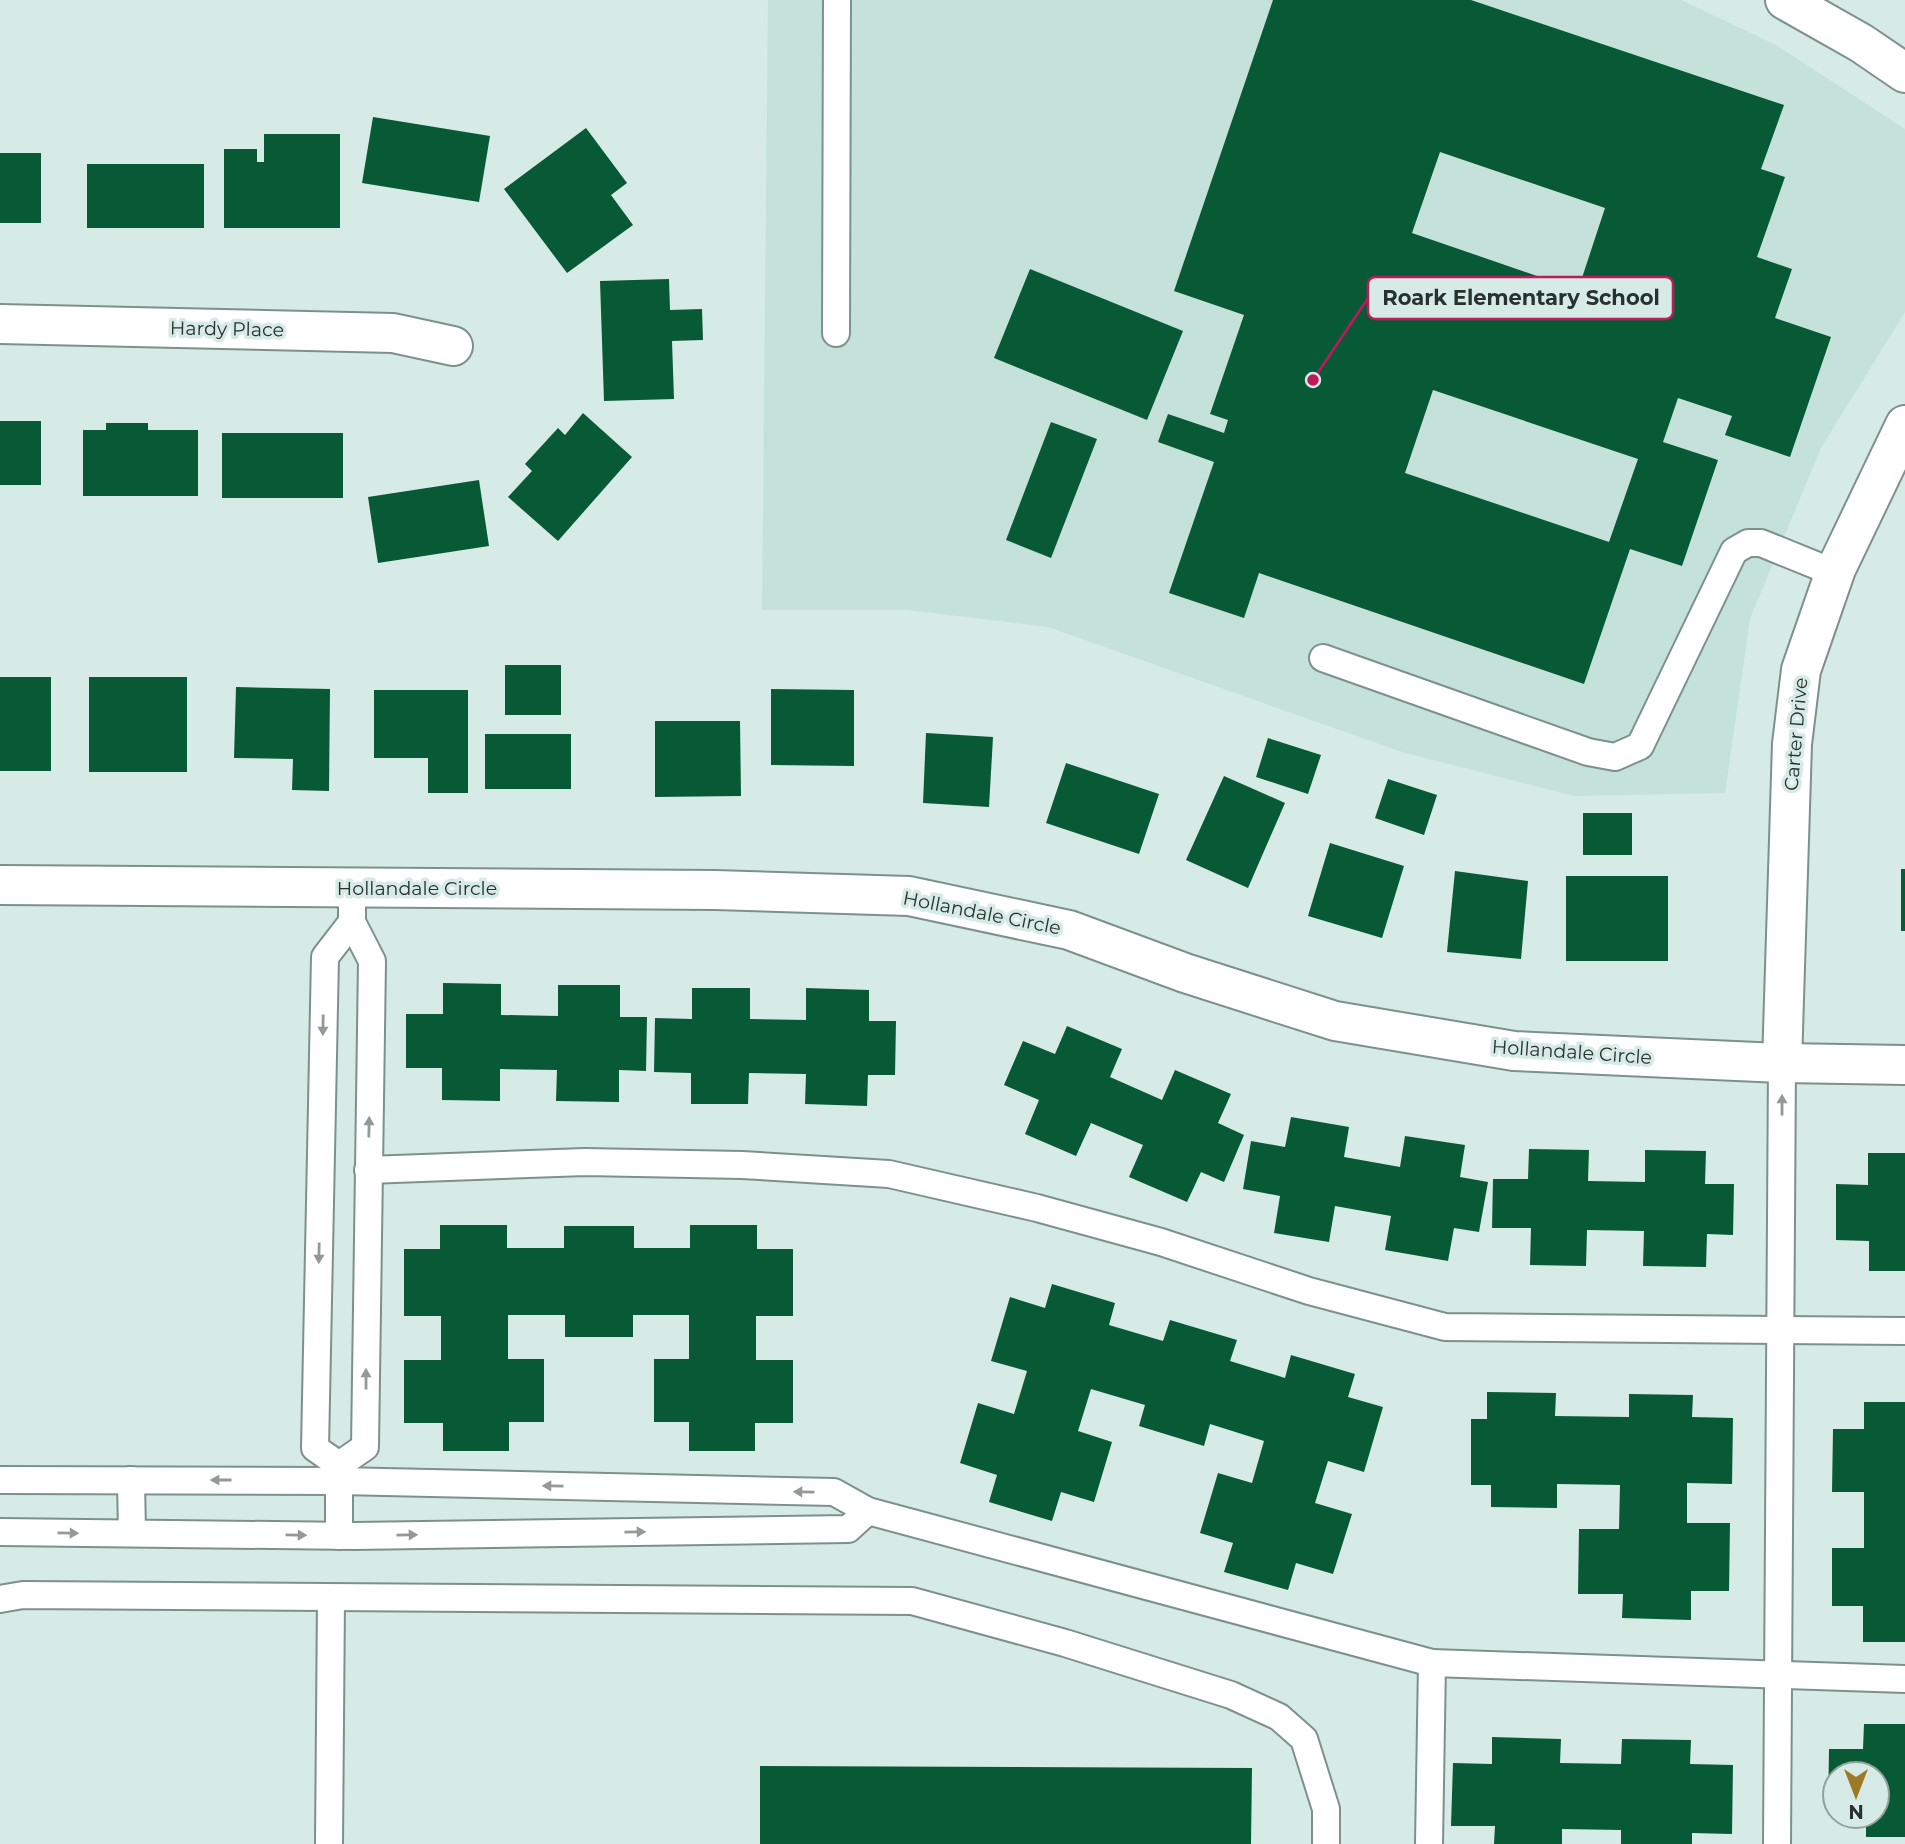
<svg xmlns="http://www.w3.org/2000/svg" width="1905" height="1844" viewBox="0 0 1905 1844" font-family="Montserrat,sans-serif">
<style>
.built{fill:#c4e2d9}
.building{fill:#085936;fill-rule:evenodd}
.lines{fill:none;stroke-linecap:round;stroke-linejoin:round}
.service-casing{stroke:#7d918b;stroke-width:30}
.minor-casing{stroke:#7d918b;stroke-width:42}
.tertiary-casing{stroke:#7d918b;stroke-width:42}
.service{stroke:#fff;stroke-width:26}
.minor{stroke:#fff;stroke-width:38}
.tertiary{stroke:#fff;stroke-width:38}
.oneway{fill:#949897}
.labels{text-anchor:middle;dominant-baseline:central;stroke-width:7;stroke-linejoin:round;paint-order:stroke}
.street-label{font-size:19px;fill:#29312f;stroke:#d6ebe5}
.leader{fill:none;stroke:#c2185b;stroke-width:2.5}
.callout-dot{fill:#c2185b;stroke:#d6ebe5;stroke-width:2.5}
.callout{fill:#d6ebe5;stroke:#c2185b;stroke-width:2.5}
.callout-label{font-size:21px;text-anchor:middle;font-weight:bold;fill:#29312f}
</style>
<rect width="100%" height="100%" fill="#d6ebe5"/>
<!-- built -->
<path class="built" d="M 768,0 L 1681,0 L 1776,45 L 1905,129 L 1905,312 L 1821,448 L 1750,619 L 1725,793 L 1574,796 L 1402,752 L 1048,627 L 908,610 L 762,610 Z"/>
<!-- building -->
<g class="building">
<path d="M 1273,0 L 1471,0 L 1784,105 L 1761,169 L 1785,177 L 1757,257 L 1792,269 L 1775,318 L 1831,337 L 1790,457 L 1725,435 L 1732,416 L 1678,398 L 1663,442 L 1718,460 L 1682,566 L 1630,549 L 1584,684 L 1259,573 L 1244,618 L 1169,593 L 1214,462 L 1158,442 L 1168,414 L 1224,433 L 1228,420 L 1210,414 L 1244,315 L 1174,291 ZM 1440,152 L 1605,208 L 1578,290 L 1412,233 ZM 1433,390 L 1638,459 L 1609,542 L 1405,473 Z"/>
<path d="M 373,117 L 490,136 L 479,202 L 362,183 Z"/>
<path d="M 586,128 L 627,183 L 611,195 L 633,225 L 567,273 L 504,189 Z"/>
<path d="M 264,134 L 340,134 L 340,228 L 224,228 L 224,149 L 257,149 L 257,162 L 264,162 Z"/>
<rect x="0" y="153" width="41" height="70"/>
<rect x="87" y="164" width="117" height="64"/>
<path d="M 1030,269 L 1183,331 L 1147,420 L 994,358 Z"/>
<path d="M 669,279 L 670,310 L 702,309 L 703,340 L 672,341 L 674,399 L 604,401 L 600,281 Z"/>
<path d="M 583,413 L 632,457 L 558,541 L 508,497 L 532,471 L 525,464 L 558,428 L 565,435 Z"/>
<rect x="0" y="421" width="41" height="64"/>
<path d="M 1051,422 L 1097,439 L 1051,558 L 1006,540 Z"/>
<path d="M 106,423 L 148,423 L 148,430 L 198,430 L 198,496 L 83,496 L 83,430 L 106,430 Z"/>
<rect x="222" y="433" width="121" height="65"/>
<path d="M 479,480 L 489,546 L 378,563 L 368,497 Z"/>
<rect x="505" y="665" width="56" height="50"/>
<rect x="0" y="677" width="51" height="94"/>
<rect x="89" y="677" width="98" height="95"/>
<path d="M 236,687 L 330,689 L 329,791 L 292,790 L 293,759 L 234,758 Z"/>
<path d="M 771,689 L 854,690 L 854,766 L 771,765 Z"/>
<path d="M 374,690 L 468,690 L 468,793 L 428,793 L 428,758 L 374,758 Z"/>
<path d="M 655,721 L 740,721 L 741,796 L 655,797 Z"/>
<path d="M 926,733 L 993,737 L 989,807 L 923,803 Z"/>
<rect x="485" y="734" width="86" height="55"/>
<path d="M 1268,738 L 1321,755 L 1308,794 L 1256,777 Z"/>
<path d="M 1066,763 L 1159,794 L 1139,854 L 1046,823 Z"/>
<path d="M 1224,776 L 1285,803 L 1248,888 L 1186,860 Z"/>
<path d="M 1388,779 L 1437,795 L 1424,835 L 1375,818 Z"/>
<rect x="1583" y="813" width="49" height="42"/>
<path d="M 1330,843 L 1404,866 L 1382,938 L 1308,916 Z"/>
<rect x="1901" y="869" width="4" height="62"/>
<path d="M 1455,871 L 1528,881 L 1521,959 L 1447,952 Z"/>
<rect x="1566" y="876" width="102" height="85"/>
<path d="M 443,983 L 501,984 L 501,1015 L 558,1016 L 558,985 L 620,985 L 620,1017 L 647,1017 L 646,1071 L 619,1070 L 619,1102 L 556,1101 L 557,1070 L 500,1069 L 500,1101 L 442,1100 L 442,1068 L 406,1068 L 406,1014 L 443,1014 Z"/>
<path d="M 692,988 L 750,988 L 750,1019 L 806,1020 L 806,988 L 869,990 L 869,1021 L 896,1021 L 895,1075 L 868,1075 L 867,1106 L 805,1104 L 806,1074 L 749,1073 L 748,1104 L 691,1104 L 691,1073 L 654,1072 L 655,1018 L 692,1019 Z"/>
<path d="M 1067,1026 L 1122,1049 L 1110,1077 L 1162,1100 L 1175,1070 L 1231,1094 L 1218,1123 L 1244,1135 L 1224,1182 L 1201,1172 L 1187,1202 L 1129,1177 L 1143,1145 L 1091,1123 L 1076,1156 L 1025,1134 L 1039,1100 L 1004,1085 L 1023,1041 L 1055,1054 Z"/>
<path d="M 1291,1117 L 1349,1127 L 1344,1157 L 1400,1167 L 1405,1136 L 1465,1145 L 1460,1177 L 1488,1182 L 1479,1232 L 1454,1228 L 1448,1261 L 1385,1250 L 1391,1216 L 1335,1206 L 1329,1242 L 1274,1233 L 1280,1196 L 1243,1189 L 1251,1141 L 1285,1147 Z"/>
<path d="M 1529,1149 L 1589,1150 L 1588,1181 L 1645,1182 L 1645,1150 L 1706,1151 L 1705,1184 L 1734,1184 L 1733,1235 L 1707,1234 L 1706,1267 L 1643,1266 L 1644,1231 L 1587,1230 L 1586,1266 L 1530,1265 L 1531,1228 L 1492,1228 L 1493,1179 L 1528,1179 Z"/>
<path d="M 1868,1153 L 1905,1153 L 1905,1271 L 1869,1271 L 1869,1241 L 1836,1240 L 1836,1184 L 1868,1185 Z"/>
<path d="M 440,1225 L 507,1225 L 507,1248 L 564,1248 L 564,1226 L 634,1226 L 634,1248 L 690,1248 L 690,1225 L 757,1225 L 757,1249 L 793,1249 L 793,1316 L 756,1316 L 756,1360 L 793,1360 L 793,1423 L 755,1423 L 755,1451 L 689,1451 L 689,1422 L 654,1422 L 654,1359 L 689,1359 L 689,1315 L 633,1315 L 633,1337 L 565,1337 L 565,1315 L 508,1315 L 508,1359 L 544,1359 L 544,1422 L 509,1422 L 509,1451 L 443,1451 L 443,1423 L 404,1423 L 404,1360 L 441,1360 L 441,1316 L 404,1316 L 404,1249 L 440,1249 Z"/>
<path d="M 1052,1284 L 1115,1303 L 1109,1325 L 1163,1341 L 1170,1320 L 1237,1340 L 1230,1361 L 1285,1378 L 1291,1355 L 1355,1374 L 1348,1397 L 1383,1407 L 1364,1472 L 1328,1461 L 1315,1503 L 1352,1514 L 1333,1574 L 1296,1563 L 1288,1590 L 1224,1572 L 1233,1543 L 1200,1533 L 1218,1473 L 1252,1483 L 1264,1441 L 1210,1424 L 1204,1446 L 1139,1426 L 1145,1405 L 1091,1389 L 1078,1431 L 1112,1442 L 1094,1502 L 1061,1492 L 1052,1521 L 989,1502 L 997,1475 L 960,1463 L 978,1403 L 1014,1414 L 1027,1371 L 991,1361 L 1010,1297 L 1045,1308 Z"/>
<path d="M 1487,1392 L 1556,1393 L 1555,1416 L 1629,1417 L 1629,1394 L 1693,1395 L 1692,1417 L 1733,1418 L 1732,1484 L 1687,1483 L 1687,1523 L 1730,1523 L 1729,1591 L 1691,1591 L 1691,1620 L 1622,1618 L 1623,1594 L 1578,1594 L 1579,1529 L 1619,1529 L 1620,1485 L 1557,1484 L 1557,1508 L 1491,1507 L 1491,1485 L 1471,1485 L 1471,1419 L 1487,1419 Z"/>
<path d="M 1864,1402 L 1905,1402 L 1905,1642 L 1863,1642 L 1863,1606 L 1832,1606 L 1832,1548 L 1864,1548 L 1864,1492 L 1832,1492 L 1833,1429 L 1864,1429 Z"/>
<path d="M 1864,1724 L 1905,1724 L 1905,1837 L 1866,1837 L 1866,1816 L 1877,1816 L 1877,1774 L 1835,1774 L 1835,1814 L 1828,1814 L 1829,1749 L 1863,1749 Z"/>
<path d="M 1492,1737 L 1561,1739 L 1560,1763 L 1621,1764 L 1622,1739 L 1691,1740 L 1690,1764 L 1733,1765 L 1732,1834 L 1692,1833 L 1692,1844 L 1621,1844 L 1621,1830 L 1562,1829 L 1562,1844 L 1494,1844 L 1495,1826 L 1451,1826 L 1453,1763 L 1492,1764 Z"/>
<path d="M 760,1766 L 1252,1768 L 1251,1844 L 760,1844 Z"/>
</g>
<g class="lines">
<defs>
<g id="service">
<path d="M 836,333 L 837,0"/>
<path d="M 1323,658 L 1588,752 L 1615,757 L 1640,746 L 1734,551 L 1748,543 L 1761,543 L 1835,573"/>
<path d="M 368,1170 L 585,1162 L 742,1165 L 889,1174 L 1037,1208 L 1161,1242 L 1309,1291 L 1445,1327 L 1905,1331"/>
<path d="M 339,1465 L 365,1447 L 372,961 L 352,922 L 352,888"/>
<path d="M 339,1465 L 315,1448 L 325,957 L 352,922"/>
<path d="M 339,1465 L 339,1536"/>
<path d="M 0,1480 L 339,1481 L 834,1492 L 868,1511 L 1432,1663 L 1429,1844"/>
<path d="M 131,1480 L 132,1533"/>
<path d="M 0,1532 L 354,1536 L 848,1529 L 868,1511"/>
<path d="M 0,1599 L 23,1595 L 912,1601 L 1065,1643 L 1231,1695 L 1279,1717 L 1304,1739 L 1326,1809 L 1326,1844"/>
<path d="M 1432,1663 L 1905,1679"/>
<path d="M 329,1844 L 331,1598"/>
<path d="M 1777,1844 L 1782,1063"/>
</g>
<g id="minor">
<path d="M 1785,0 L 1861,43 L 1905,73"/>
<path d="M 0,324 L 393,333 L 453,346"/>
<path d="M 0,885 L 715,890 L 909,896 L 1069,930 L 1185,973 L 1335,1021 L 1514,1051 L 1782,1063 L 1905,1065"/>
</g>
<path id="tertiary" d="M 1782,1063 L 1792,744 L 1801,670 L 1836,569 L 1905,425"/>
</defs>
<!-- service casing -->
<use href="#service" class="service-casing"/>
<!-- minor casing -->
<use href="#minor" class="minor-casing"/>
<!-- tertiary casing -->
<use href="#tertiary" class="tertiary-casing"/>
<!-- service -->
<use href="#service" class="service"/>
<!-- minor -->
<use href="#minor" class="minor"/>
<!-- tertiary -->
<use href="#tertiary" class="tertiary"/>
</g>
<!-- one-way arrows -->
<defs><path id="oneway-solid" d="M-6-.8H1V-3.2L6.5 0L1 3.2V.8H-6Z" transform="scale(1.75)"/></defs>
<g class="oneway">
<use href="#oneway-solid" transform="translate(323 1025) rotate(91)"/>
<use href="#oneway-solid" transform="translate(1782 1105) rotate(-90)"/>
<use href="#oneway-solid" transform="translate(369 1127) rotate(-89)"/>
<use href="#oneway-solid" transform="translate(319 1253) rotate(91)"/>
<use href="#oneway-solid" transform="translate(366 1379) rotate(-90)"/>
<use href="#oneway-solid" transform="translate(221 1480) rotate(-180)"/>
<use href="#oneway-solid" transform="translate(553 1486) rotate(-179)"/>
<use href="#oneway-solid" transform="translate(804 1492) rotate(-179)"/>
<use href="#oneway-solid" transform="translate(635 1532) rotate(-1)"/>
<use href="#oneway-solid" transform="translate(68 1533) rotate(1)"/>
<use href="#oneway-solid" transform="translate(296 1535) rotate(1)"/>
<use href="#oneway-solid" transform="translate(407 1535) rotate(-1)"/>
</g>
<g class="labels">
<!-- street labels -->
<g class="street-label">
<text transform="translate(227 329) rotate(1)">Hardy Place</text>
<text transform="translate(1796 734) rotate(-85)">Carter Drive</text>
<text x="417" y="888">Hollandale Circle</text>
<text transform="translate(982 913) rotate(11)">Hollandale Circle</text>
<text transform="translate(1572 1052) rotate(4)">Hollandale Circle</text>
</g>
</g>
<!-- callouts -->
<path class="leader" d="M1313 380L1368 298"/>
<circle class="callout-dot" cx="1313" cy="380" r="7"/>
<rect class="callout" x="1368" y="277" width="305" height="42" rx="7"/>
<g class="callout-label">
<text x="1521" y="305">Roark Elementary School</text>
</g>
<!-- north arrow -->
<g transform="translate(1856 1795) rotate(180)"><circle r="33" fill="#d6ebe5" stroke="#91a19c" stroke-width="2"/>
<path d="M0-5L12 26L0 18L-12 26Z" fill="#9e7a26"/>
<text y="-10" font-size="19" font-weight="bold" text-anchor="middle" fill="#29312f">N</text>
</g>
</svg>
